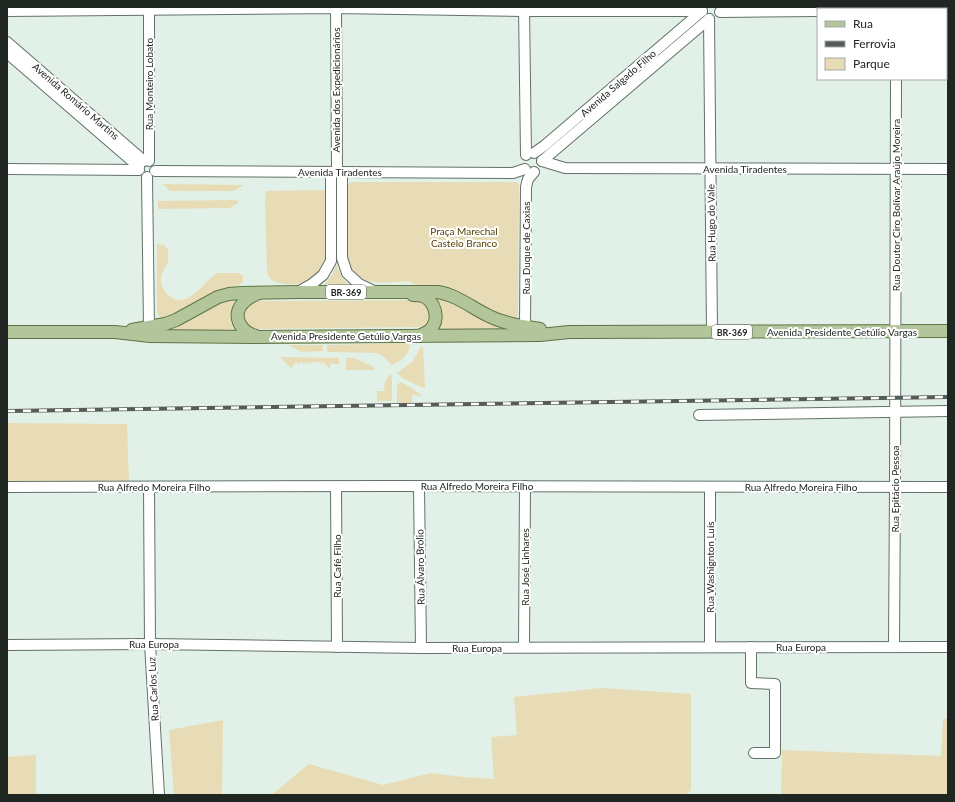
<svg xmlns="http://www.w3.org/2000/svg" width="955" height="802" viewBox="0 0 955 802" font-family="Lato,sans-serif">
<style>
.green{fill:#e8dcb7}
.lines{fill:none;stroke-linecap:round;stroke-linejoin:round}
.minor-casing{stroke:#637169;stroke-width:12}
.major-casing{stroke:#5f7444;stroke-width:14}
.minor{stroke:#fff;stroke-width:10}
.major{stroke:#b3c59a;stroke-width:12}
.rail-casing{stroke:#545c57;stroke-width:4}
.rail{stroke:#fff;stroke-width:2.5;stroke-dasharray:8;stroke-linecap:butt}
.labels{text-anchor:middle;dominant-baseline:central;stroke-width:4;stroke-linejoin:round;paint-order:stroke}
.shield{fill:#fff;stroke:#636764;stroke-width:1}
.shield-label{font-size:9px;font-weight:bold;fill:#202622}
.street-label{font-size:10px;fill:#202622;stroke:#fff}
.park-label{font-size:10px;fill:#534303;stroke:#fff}
</style>
<rect width="100%" height="100%" fill="#e1f1e8"/>
<!-- green -->
<g class="green">
<path d="M 354,182 L 517,182 L 519,185 L 518,314 L 517,318 L 515,319 L 418,287 C 416,286 413,283 410,282 C 407,281 401,282 397,282 C 375,283 354,285 347,258 L 347,187 L 349,183 Z"/>
<path d="M 163,184 L 244,185 L 234,191 L 170,191 Z"/>
<path d="M 325,190 L 326,257 C 325,262 325,268 321,272 C 318,276 310,281 306,282 C 297,286 272,286 268,275 C 267,275 267,270 267,269 L 265,201 L 266,191 Z"/>
<path d="M 236,200 L 239,202 L 230,208 L 158,209 L 158,201 Z"/>
<path d="M 157,244 L 165,245 L 166,248 L 168,249 C 168,252 169,257 168,261 C 167,267 161,271 161,278 C 161,285 163,290 168,295 C 187,312 204,281 217,273 L 239,273 L 243,276 L 243,281 L 239,286 L 223,288 L 211,294 L 164,318 L 161,318 L 158,315 L 157,312 Z"/>
<path d="M 336,264 L 342,278 L 349,285 L 324,285 L 332,275 Z"/>
<path d="M 231,297 L 235,299 C 232,311 226,320 237,331 L 168,330 L 183,324 Z"/>
<path d="M 435,297 C 457,302 483,321 504,330 L 437,331 C 444,320 443,308 435,297 Z"/>
<path d="M 417,300 C 427,304 432,311 429,322 L 423,327 L 255,329 L 247,326 C 241,313 244,311 253,301 Z"/>
<path d="M 406,343 L 410,345 C 409,356 401,360 392,365 L 382,355 L 376,353 L 327,352 L 327,345 Z"/>
<path d="M 288,345 L 323,345 L 323,351 L 301,352 Z"/>
<path d="M 421,347 L 423,347 L 425,388 L 424,388 L 404,379 L 397,373 L 412,362 Z"/>
<path d="M 280,357 L 339,358 L 339,364 L 330,364 L 330,369 L 323,362 L 321,364 L 318,361 L 316,363 L 314,361 L 312,364 L 310,362 L 307,364 L 305,362 L 303,364 L 301,362 L 299,364 L 296,362 L 291,368 Z"/>
<path d="M 346,358 L 354,358 L 374,367 L 375,370 L 346,370 Z"/>
<path d="M 390,374 L 392,376 L 392,401 L 377,401 L 377,391 L 384,391 L 385,381 Z"/>
<path d="M 400,382 L 405,384 L 423,396 L 412,395 L 412,404 L 397,403 L 397,385 Z"/>
<path d="M 7,423 L 127,424 L 129,484 L 7,484 Z"/>
<path d="M 601,688 L 691,694 L 691,790 L 685,795 L 271,795 L 309,764 L 383,785 L 431,773 L 463,777 L 494,779 L 491,737 L 517,735 L 514,697 Z"/>
<path d="M 943,719 L 948,719 L 948,795 L 781,795 L 782,750 L 941,756 Z"/>
<path d="M 223,720 L 222,795 L 174,795 L 169,730 Z"/>
<path d="M 36,755 L 36,795 L 7,795 L 7,757 Z"/>
</g>
<g class="lines">
<defs>
<g id="minor">
<path d="M 149,7 L 149,161"/>
<path d="M 524,7 L 526,155"/>
<path d="M 896,7 L 896,9"/>
<path d="M 336,8 L 337,172"/>
<path d="M 7,11 L 336,8 L 524,11 L 702,11"/>
<path d="M 946,11 L 948,11"/>
<path d="M 720,12 L 818,11"/>
<path d="M 709,19 L 712,332"/>
<path d="M 7,42 L 144,161"/>
<path d="M 7,53 L 139,167"/>
<path d="M 534,153 L 544,146 L 702,11"/>
<path d="M 542,161 L 565,168 L 948,169"/>
<path d="M 542,161 L 709,19"/>
<path d="M 7,169 L 139,170"/>
<path d="M 155,171 L 513,173 L 525,169"/>
<path d="M 342,172 L 342,258 L 347,273 L 359,284 L 376,292"/>
<path d="M 147,177 L 149,327"/>
<path d="M 298,292 L 312,284 L 323,275 L 331,261 L 331,172"/>
<path d="M 525,327 L 526,187 L 528,179 L 534,172"/>
<path d="M 699,415 L 948,411"/>
<path d="M 336,486 L 337,647"/>
<path d="M 419,486 L 421,648"/>
<path d="M 7,487 L 396,486 L 948,487"/>
<path d="M 149,487 L 150,644 L 159,795"/>
<path d="M 710,487 L 710,647"/>
<path d="M 7,645 L 150,644 L 421,648 L 948,647"/>
<path d="M 524,647 L 525,486"/>
<path d="M 751,647 L 751,683 L 775,684 L 775,753 L 754,753"/>
<path d="M 894,647 L 895,487 L 896,79"/>
</g>
<g id="major">
<path d="M 413,295 C 416,295 420,295 423,296 C 436,302 440,320 430,330 C 427,333 422,334 419,336"/>
<path d="M 132,330 L 165,324 L 176,320 L 218,297 L 229,294 L 242,293 L 298,292 L 438,292 C 457,295 472,308 489,316 C 505,324 522,326 540,329"/>
<path d="M 7,332 L 115,332 L 150,336 L 254,337 L 540,335 L 569,332 L 948,331"/>
<path d="M 256,336 C 240,332 230,314 245,301 C 249,297 254,295 259,293"/>
</g>
</defs>
<!-- minor casing -->
<use href="#minor" class="minor-casing"/>
<!-- major casing -->
<use href="#major" class="major-casing"/>
<!-- minor -->
<use href="#minor" class="minor"/>
<!-- major -->
<use href="#major" class="major"/>
<defs>
<path id="rail" d="M 7,411 L 948,397"/>
</defs>
<!-- rail casing -->
<use href="#rail" class="rail-casing"/>
<!-- rail -->
<use href="#rail" class="rail"/>
</g>
<g class="labels">
<!-- shield labels -->
<g class="shield">
<rect x="326" y="285" width="40" height="14" rx="3"/>
<rect x="712" y="325" width="40" height="14" rx="3"/>
</g>
<g class="shield-label">
<text x="346" y="292">BR-369</text>
<text x="732" y="332">BR-369</text>
</g>
<!-- street labels -->
<g class="street-label">
<text transform="translate(618 83) rotate(-41)">Avenida Salgado Filho</text>
<text transform="translate(149 84) rotate(-90)">Rua Monteiro Lobato</text>
<text transform="translate(336 90) rotate(-90)">Avenida dos Expedicionários</text>
<text transform="translate(76 101) rotate(41)">Avenida Romário Martins</text>
<text x="745" y="169">Avenida Tiradentes</text>
<text x="340" y="172">Avenida Tiradentes</text>
<text transform="translate(896 205) rotate(-90)">Rua Doutor Ciro Bolívar Araújo Moreira</text>
<text transform="translate(711 223) rotate(-91)">Rua Hugo do Vale</text>
<text transform="translate(526 248) rotate(-90)">Rua Duque de Caxias</text>
<text x="842" y="332">Avenida Presidente Getúlio Vargas</text>
<text x="346" y="336">Avenida Presidente Getúlio Vargas</text>
<text x="477" y="486">Rua Alfredo Moreira Filho</text>
<text x="154" y="487">Rua Alfredo Moreira Filho</text>
<text x="801" y="487">Rua Alfredo Moreira Filho</text>
<text transform="translate(895 489) rotate(-90)">Rua Epitácio Pessoa</text>
<text transform="translate(337 566) rotate(-90)">Rua Café Filho</text>
<text transform="translate(420 567) rotate(-91)">Rua Álvaro Brolio</text>
<text transform="translate(525 567) rotate(-90)">Rua José Linhares</text>
<text transform="translate(710 567) rotate(-90)">Rua Washignton Luís</text>
<text x="154" y="644">Rua Europa</text>
<text x="801" y="647">Rua Europa</text>
<text x="477" y="648">Rua Europa</text>
<text transform="translate(153 689) rotate(-93)">Rua Carlos Luz</text>
</g>
<!-- park labels -->
<g class="park-label">
<text x="464" y="231">Praça Marechal<tspan x="464" dy="12">Castelo Branco</tspan></text>
</g>
</g>
<!-- border -->
<rect width="955" height="802" fill="none" stroke="#202622" stroke-width="16"/>
<!-- legend -->
<rect x="817" y="8" width="130" height="72" fill="#ffffff" stroke="#a6a8a7"/>
<rect x="825" y="21" width="20" height="6" fill="#b3c59a" stroke="#a6a8a7"/>
<text x="853" y="28" font-size="12" fill="#202622">Rua</text>
<rect x="825" y="41" width="20" height="6" fill="#545c57" stroke="#a6a8a7"/>
<text x="853" y="48" font-size="12" fill="#202622">Ferrovia</text>
<rect x="825" y="58" width="20" height="12" fill="#e8dcb7" stroke="#a6a8a7"/>
<text x="853" y="68" font-size="12" fill="#202622">Parque</text>
</svg>
